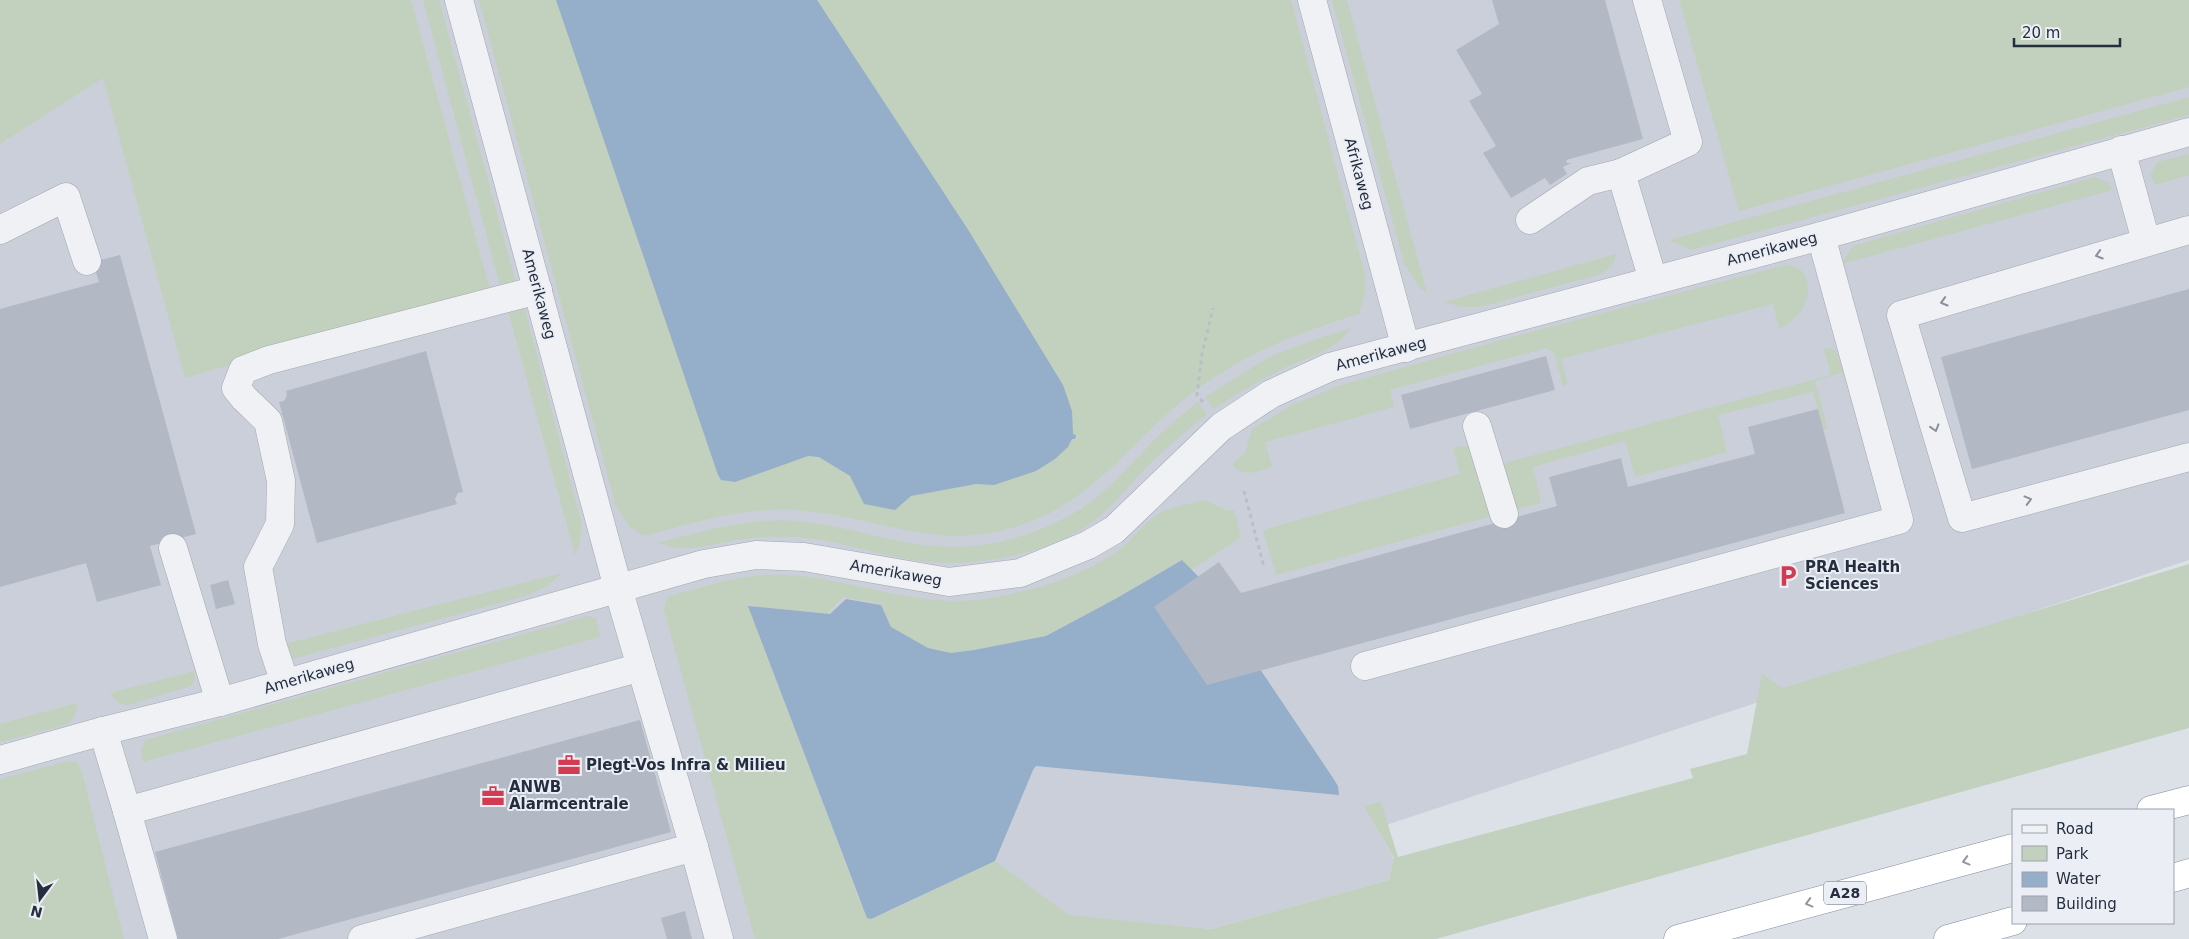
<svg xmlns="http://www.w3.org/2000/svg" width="2189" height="939" viewBox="0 0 2189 939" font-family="'DejaVu Sans',sans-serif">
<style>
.built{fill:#cacfd9}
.green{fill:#c2d1bd}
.water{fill:#95aec9}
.building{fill:#b3b9c4}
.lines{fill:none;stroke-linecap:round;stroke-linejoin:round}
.minor-casing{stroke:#a1a7b1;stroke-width:29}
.highway-casing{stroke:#838d9e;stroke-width:29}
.path{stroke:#babec5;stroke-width:3;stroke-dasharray:4 4;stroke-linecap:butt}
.minor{stroke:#eff1f5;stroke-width:28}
.highway{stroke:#fff;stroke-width:28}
.oneway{stroke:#8a909a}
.oneway2{stroke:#92969e}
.labels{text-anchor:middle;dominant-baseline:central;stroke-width:4;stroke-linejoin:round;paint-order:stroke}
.shield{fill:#ebeff5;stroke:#606875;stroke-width:1}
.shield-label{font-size:14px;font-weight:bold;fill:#252e3e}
.street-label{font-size:15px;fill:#252e3e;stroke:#ebeff5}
.poi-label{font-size:15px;font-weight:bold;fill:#252e3e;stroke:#ebeff5;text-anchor:start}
</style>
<rect width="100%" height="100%" fill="#dce0e7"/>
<!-- built -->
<path class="built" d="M 0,0 L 2189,0 L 2189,560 L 1377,828 L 1394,859 L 1389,880 L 1211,929 L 1105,919 L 1043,939 L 0,939 Z"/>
<!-- green -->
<g class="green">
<path d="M 0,0 L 411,0 L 490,290 L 185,378 L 103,78 L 0,144 Z"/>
<path d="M 423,0 L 439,0 L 515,279 L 511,285 L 501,289 Z"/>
<path d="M 479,0 L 1291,0 L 1365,275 L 1365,292 L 1359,314 C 1294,334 1235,357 1182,401 C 1126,447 1094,500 1021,525 C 938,554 876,515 795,510 C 742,507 694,523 643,536 L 629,526 L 616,506 Z"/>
<path d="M 1332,0 L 1347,0 L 1427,293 L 1419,287 L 1404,263 Z"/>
<path d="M 1679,0 L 2189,0 L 2189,87 L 1739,211 Z"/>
<path d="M 2189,97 L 2189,115 L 1691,250 L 1669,240 Z"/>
<path d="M 2189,154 L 2189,175 L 2155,185 L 2150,174 L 2158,162 Z"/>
<path d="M 2095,177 L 2108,182 L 2112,190 L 1842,264 L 1852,246 Z"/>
<path d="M 1616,254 L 1614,263 L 1602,274 L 1480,307 L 1461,307 L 1444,302 Z"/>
<path d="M 1786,265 C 1815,266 1812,302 1796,317 C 1791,322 1785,325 1779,329 L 1773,304 L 1561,359 L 1568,384 L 1563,386 L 1554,353 L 1547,348 L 1390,390 L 1394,407 L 1265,442 L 1272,467 C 1259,471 1245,478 1233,466 L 1234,462 L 1245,453 L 1252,429 L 1292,405 L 1341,385 L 1523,334 Z"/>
<path d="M 523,302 L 582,525 L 579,547 L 575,555 L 507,307 Z"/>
<path d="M 1352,328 L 1336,344 L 1318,354 L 1284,368 L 1240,392 L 1214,409 L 1205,397 L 1269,357 L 1319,338 Z"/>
<path d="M 1829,348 L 1836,351 L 1844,372 L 1815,381 L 1828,430 L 1824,430 L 1813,392 L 1718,415 L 1727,452 L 1635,477 L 1625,441 L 1533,467 L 1541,503 L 1515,509 L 1501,464 L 1831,375 L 1824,349 Z"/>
<path d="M 1198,402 L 1207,414 C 1185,433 1161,451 1142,472 C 1126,490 1111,508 1091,523 C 1050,553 979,567 929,562 C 884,558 841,540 795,537 C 774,536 752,537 731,541 C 706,546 683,553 657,543 C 703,531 748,518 795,521 C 839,524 881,540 925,545 C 977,552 1030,538 1074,513 C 1101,498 1121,474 1142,453 C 1159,434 1178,417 1198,402 Z"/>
<path d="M 1463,446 L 1470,447 L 1492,516 L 1276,575 L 1263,530 L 1460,474 L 1453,448 Z"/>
<path d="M 1204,500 L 1226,510 L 1234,510 L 1241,537 L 1191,570 L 1181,560 L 1117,598 L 1046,636 L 974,650 L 951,653 L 928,648 L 891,627 L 881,604 L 843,597 L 827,614 L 749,606 L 860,902 L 888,912 L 995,861 L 1069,915 L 1211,929 L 1389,880 L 1394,858 L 1364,806 L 1381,802 L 1398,857 L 1693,778 L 1690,769 L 1747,754 L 1762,674 L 1783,688 L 2189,564 L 2189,728 L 1436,939 L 755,939 L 665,614 L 664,609 L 667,597 C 706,586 746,572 786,575 C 853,578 915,609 984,599 C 1030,592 1079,578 1118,551 C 1132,541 1142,524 1157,515 C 1170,507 1188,504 1204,500 Z"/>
<path d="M 562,573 L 547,586 L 526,596 L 292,659 L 286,652 L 285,644 Z"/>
<path d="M 588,616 L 596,618 L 600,637 L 143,762 L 141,750 L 145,740 Z"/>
<path d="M 195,671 L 195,678 L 191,686 L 128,705 L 118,703 L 110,693 Z"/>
<path d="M 77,703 C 77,712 75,718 68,724 L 0,742 L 0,724 Z"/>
<path d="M 68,761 L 77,762 L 82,772 L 124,939 L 0,939 L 0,779 Z"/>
</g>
<!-- water -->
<g class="water">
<path d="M 556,0 L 817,0 L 967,228 L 1063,385 L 1072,411 L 1073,434 L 1076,435 L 1075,439 L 1072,439 L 1068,447 L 1055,459 L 1036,471 L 994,485 L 976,484 L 911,496 L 895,510 L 864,504 L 850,476 L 819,457 L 808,456 L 735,482 L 721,480 L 718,475 Z"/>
<path d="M 1182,560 L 1197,575 L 1331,775 L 1338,786 L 1339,795 L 1036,766 L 1033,770 L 995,861 L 871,919 L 867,918 L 748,606 L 830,614 L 846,599 L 881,605 L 891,627 L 928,648 L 951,653 L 974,650 L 1046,636 L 1117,598 Z"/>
</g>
<!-- building -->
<g class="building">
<path d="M 1492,0 L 1605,0 L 1643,139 L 1566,160 L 1567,163 L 1571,163 L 1563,167 L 1567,174 L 1550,185 L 1545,178 L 1511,198 L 1483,153 L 1496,146 L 1469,101 L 1482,94 L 1456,50 L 1499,24 Z"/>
<path d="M 120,255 L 196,534 L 150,546 L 161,585 L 97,602 L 86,563 L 0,587 L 0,309 L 99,282 L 93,262 Z"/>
<path d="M 2189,289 L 2189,410 L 1972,469 L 1941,357 Z"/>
<path d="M 426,351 L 463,492 L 458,493 L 455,499 L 457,504 L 317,543 L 279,402 L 284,401 L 287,395 L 286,391 Z"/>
<path d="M 1546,356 L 1555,390 L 1410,429 L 1401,395 Z"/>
<path d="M 1818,409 L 1845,513 L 1207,685 L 1154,607 L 1219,562 L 1241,593 L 1557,506 L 1549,477 L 1621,458 L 1628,487 L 1755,454 L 1748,427 Z"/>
<path d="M 228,580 L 235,604 L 216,609 L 210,585 Z"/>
<path d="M 640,720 L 671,832 L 278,939 L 178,939 L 155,852 Z"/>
<path d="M 685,911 L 692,939 L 667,939 L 661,918 Z"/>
</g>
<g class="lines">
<defs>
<g id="minor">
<path d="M 1312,0 L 1406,348"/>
<path d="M 2121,150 L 2146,241"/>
<path d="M 1621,173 L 1653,280"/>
<path d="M 1530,220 L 1588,181 L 1621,173 L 1688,142 L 1647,0"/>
<path d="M 0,230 L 66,197 L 87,261"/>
<path d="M 2189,230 L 1901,315 L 1962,518 L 2189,457"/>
<path d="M 1477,426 L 1504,514"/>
<path d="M 173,548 L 220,702"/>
<path d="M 1365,666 L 1899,520 L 1821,236"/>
<path d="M 285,683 L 272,644 L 258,567 L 280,524 L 281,481 L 268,421 L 244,398 L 236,388 L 243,370 L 269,360 L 538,290"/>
<path d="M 103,731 L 127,811 L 641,667 L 618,588 L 459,0"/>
<path d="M 0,760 L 103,731 L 220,702 L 704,564 L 756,555 L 804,557 L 949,582 L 1020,573 L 1088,545 L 1114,530 L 1221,427 L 1271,394 L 1330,367 L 1821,236 L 2189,132"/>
<path d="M 127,811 L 163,939"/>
<path d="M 694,847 L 719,939"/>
<path d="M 362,939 L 694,847 L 641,667"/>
</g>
<g id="highway">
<path d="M 2151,810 L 2189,800"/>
<path d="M 2173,878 L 2189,873"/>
<path d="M 1678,939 L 2013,848"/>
<path d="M 1948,939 L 2013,921"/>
</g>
</defs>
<!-- minor casing -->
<use href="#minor" class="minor-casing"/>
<!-- highway casing -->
<use href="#highway" class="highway-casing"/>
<!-- path -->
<g class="path">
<path d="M 1203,402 L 1197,395 L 1202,354 L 1213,308"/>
<path d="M 1244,491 L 1264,567"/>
</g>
<!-- minor -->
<use href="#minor" class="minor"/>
<!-- highway -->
<use href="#highway" class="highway"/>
</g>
<!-- one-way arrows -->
<defs><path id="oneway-chevron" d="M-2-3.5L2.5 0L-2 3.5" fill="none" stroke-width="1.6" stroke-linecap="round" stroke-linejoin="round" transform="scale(1.25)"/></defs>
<g class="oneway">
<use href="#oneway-chevron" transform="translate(2099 255) rotate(163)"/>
<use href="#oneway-chevron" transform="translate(1944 302) rotate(163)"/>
<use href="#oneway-chevron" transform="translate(1935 428) rotate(73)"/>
<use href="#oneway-chevron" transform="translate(2028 500) rotate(-15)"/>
</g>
<g class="oneway2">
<use href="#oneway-chevron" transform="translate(1966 861) rotate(165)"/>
<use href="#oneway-chevron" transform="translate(1809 903) rotate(165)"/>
</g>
<!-- icons -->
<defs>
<symbol id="parking-bare" viewBox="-9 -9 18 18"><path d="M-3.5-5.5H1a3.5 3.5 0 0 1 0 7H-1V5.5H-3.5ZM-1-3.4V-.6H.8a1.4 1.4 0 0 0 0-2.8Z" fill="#d23b51" stroke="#ebeff5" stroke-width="2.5" paint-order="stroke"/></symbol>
<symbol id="office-bare" viewBox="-9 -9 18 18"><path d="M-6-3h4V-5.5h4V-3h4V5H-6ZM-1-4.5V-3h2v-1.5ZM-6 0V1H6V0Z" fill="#d23b51" stroke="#ebeff5" stroke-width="2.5" paint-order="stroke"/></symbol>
</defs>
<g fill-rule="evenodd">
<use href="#parking-bare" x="1772" y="560" width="32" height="32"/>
<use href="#office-bare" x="553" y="749" width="32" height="32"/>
<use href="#office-bare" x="477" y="780" width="32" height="32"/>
</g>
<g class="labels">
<!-- shield labels -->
<rect class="shield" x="1824" y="881.5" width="42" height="23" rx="4"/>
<g class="shield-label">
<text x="1845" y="893">A28</text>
</g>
<!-- street labels -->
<g class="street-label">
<text transform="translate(1359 174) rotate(75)">Afrikaweg</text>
<text transform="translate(1772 249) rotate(-15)">Amerikaweg</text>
<text transform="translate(539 294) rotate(75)">Amerikaweg</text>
<text transform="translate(1381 354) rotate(-15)">Amerikaweg</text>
<text transform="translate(896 573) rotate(10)">Amerikaweg</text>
<text transform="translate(309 676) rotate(-16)">Amerikaweg</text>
</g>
<!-- poi labels -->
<g class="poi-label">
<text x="1805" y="567">PRA Health<tspan x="1805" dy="17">Sciences</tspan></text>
<text x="586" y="765">Plegt-Vos Infra &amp; Milieu</text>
<text x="509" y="787">ANWB<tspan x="509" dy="17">Alarmcentrale</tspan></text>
</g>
</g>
<!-- legend -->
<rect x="2012" y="809" width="162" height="115" fill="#ebeff5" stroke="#9ca2ac"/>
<rect x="2022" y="825" width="25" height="8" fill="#eff1f5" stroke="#9ca2ac"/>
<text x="2056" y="834" font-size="15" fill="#252e3e">Road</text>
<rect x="2022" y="846" width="25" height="15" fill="#c2d1bd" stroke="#9ca2ac"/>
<text x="2056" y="859" font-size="15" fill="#252e3e">Park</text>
<rect x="2022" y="872" width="25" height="15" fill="#95aec9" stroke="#9ca2ac"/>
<text x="2056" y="884" font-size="15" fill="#252e3e">Water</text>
<rect x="2022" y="896" width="25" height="15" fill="#b3b9c4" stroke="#9ca2ac"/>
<text x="2056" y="909" font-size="15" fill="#252e3e">Building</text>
<!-- north arrow -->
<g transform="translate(40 899) rotate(195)" stroke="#ebeff5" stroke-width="4" paint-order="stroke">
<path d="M0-4L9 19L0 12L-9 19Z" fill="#252e3e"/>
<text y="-8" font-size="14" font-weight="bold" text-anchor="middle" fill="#252e3e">N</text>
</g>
<!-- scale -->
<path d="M2014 38v8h106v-8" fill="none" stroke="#252e3e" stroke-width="2.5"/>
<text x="2022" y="38" font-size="15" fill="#252e3e" stroke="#ebeff5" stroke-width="4" paint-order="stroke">20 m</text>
</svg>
